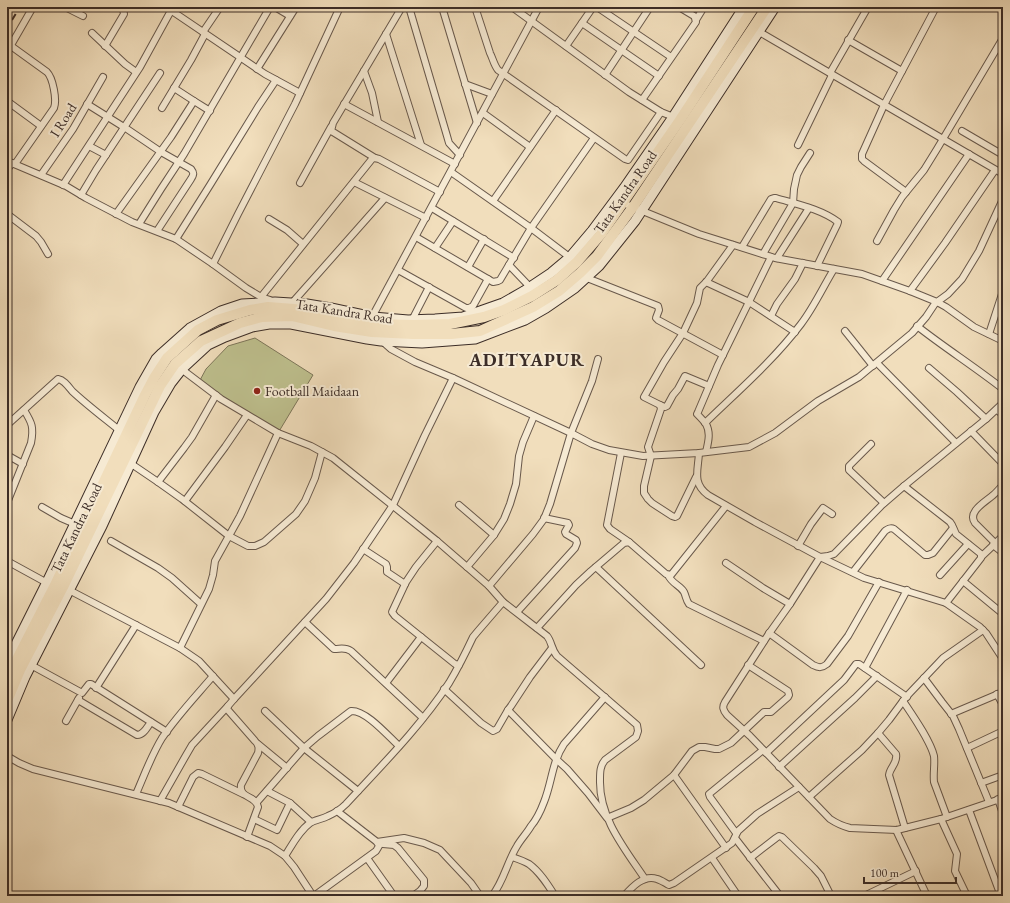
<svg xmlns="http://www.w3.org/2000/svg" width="1010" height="903" viewBox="0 0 1010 903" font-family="'EB Garamond',serif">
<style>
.green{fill:#bec08e;stroke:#7d765a}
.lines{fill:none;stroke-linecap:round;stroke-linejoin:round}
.street-casing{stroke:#69594c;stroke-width:8}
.secondary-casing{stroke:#3c2d27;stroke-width:11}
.primary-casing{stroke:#3c2d27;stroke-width:12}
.street{stroke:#f6ead3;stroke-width:6}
.secondary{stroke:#f6ead3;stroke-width:9}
.primary{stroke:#f1debc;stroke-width:10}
.rail{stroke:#3c2d27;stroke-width:2;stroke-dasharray:7 7;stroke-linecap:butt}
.poi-dot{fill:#8f2418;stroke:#f6ead3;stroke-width:1.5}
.labels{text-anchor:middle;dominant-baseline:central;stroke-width:4;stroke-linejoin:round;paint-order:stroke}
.street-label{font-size:14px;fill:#3c2d27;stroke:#f6ead3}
.poi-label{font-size:14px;fill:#3c2d27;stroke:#f6ead3;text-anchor:start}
.district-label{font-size:18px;font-weight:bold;letter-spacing:1px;fill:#3c2d27;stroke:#f6ead3}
</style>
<rect width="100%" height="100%" fill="#f1debc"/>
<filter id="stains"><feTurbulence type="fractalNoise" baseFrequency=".005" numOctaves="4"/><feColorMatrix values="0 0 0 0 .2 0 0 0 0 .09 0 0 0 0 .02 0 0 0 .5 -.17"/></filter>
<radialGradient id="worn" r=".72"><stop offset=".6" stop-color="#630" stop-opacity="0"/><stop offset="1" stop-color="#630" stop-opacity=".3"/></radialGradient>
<!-- green -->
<path class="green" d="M 255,338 L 313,375 L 278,433 L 199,382 L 206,369 L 228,346 Z"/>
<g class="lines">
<defs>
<g id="street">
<path d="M 65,7 L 83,16"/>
<path d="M 166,7 L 265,74 L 300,93"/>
<path d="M 275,7 L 290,16"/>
<path d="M 409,7 L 447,136 L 449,143 L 460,155"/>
<path d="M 442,7 L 477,123"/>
<path d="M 475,7 C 480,22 485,38 490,53 C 493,59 494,65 498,70 L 625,159 L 628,160 L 661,112"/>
<path d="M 512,7 L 629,92 L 661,112 L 676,118"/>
<path d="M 597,7 L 671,57"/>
<path d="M 696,20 L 704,7"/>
<path d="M 582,23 L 659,76"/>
<path d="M 756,30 L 1003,174"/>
<path d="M 203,32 L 220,7"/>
<path d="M 92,33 L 125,64 L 136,72"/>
<path d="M 386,34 L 421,145"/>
<path d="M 848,40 L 902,71"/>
<path d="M 11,46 L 47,72 C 53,78 57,100 54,108 L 15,164"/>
<path d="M 105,46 L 124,14 L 123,9 L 121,7"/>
<path d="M 566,46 L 593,7"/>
<path d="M 7,52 L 33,7"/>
<path d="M 257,69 L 296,7"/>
<path d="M 364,71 L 372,93 L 378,122"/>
<path d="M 830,73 L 868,7"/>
<path d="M 605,75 L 650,7"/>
<path d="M 465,84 L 492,94"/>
<path d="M 174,88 L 194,101 L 210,111"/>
<path d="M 642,100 L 696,22 L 695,18 L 694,16 L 679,7"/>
<path d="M 7,101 L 41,126"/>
<path d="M 87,104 L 127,129 L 161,152 L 191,169 C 194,173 194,174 191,179 L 157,231"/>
<path d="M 344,104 L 455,164"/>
<path d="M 162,108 L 191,60 L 205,34"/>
<path d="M 483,113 L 530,147"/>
<path d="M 962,131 L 1003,155"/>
<path d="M 798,145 L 832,75"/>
<path d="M 89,146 L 106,155"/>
<path d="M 375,158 L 333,132 L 331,131 L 333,123 L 402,7"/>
<path d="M 7,161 L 66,186 L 86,198 L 132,222 L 176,239 L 213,264 L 246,288 L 261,297 L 270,300"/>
<path d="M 7,170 L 12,163"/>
<path d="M 41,175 L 73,129 L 103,77"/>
<path d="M 354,182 L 426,218"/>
<path d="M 300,183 L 331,127"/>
<path d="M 63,185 L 140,67 L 173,7"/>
<path d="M 906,192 L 864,161 L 862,159 L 862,154 L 884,105 L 936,7"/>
<path d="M 81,195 L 96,170 L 160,73"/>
<path d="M 493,201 L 556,110"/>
<path d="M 623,203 L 699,234 L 775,258 L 862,274 L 910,291 L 937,302 L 948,294 L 962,279 L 979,251 L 1003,199"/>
<path d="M 432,208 L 514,258"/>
<path d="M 7,214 L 36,236 L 41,242 L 48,254"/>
<path d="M 116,214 L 171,137 L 194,101"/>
<path d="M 269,219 L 287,230 L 303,244"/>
<path d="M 139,224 L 161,189 L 184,154 L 270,7"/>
<path d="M 416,237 L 493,282 L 498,281 L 500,280 L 531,228 L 451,172"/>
<path d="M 176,239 L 210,185 L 258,107 L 276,80"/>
<path d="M 877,241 L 894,210 L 902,197 L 924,170 L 937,149 L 1003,38"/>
<path d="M 742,247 L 771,199 L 774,198 L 776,198 C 796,204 821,209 838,222 L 837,225 L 817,266"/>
<path d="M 435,248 L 453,221"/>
<path d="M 763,254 L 793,203 L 794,189 L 797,175 L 801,167 L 810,153"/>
<path d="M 777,258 L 809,208"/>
<path d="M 572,259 L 531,228 L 594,138"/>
<path d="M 213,264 L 238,214 L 295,104 L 340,7"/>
<path d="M 509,265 L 530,287"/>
<path d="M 468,267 L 484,239"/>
<path d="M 398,270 L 466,308 L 469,308 L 473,306 L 488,279"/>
<path d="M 587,278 L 658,306 L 659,310 L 656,318 L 658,320 L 723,355"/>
<path d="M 882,281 L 969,154"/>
<path d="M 706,282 L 749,302 L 795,332"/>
<path d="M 910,291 L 945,243 L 995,170"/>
<path d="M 261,297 L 372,159 L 375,158 L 379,159 L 440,192"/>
<path d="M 292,303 L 385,198"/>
<path d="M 771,316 L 777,304 L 795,279 L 803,263"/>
<path d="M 371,319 L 539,7"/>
<path d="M 412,320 L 429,287"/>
<path d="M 917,326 C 945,348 975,367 1003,389"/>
<path d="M 845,331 L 873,366"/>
<path d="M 989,334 L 1003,291"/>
<path d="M 382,341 L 391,349 L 415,362 L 453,378 L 571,433 L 592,381 L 598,359"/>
<path d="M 877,363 L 956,443"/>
<path d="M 180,368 L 221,399 L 278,433 L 311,446 L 333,458 L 437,541 L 489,586"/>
<path d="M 929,368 L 957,392 L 986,419"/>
<path d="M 216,395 L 192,437 L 184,448 L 158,482 L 182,499 L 229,536 L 248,546 L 255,546 L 264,542 L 296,514 L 305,501 L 315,478 L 322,452"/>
<path d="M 1003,403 L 986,419 L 904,486 L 882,505 L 834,554 L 828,556 L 820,557 L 790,604 L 768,635 L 725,702 C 722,707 723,710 727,715 L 750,736 L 830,819 C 836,823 842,826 850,828 L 897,830 L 941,819 L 1003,798"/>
<path d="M 660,405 L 665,407 L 667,406 L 673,395 L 678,389 L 685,376 L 709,386"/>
<path d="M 997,410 L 1003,415"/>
<path d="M 705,423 C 738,391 773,361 801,324 C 814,307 823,287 834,269"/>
<path d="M 7,425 L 58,379 C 64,380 68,386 72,391 C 87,405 103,417 119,430"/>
<path d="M 971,431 L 1003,464"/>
<path d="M 871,444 L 849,466 L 849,470 L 884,503"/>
<path d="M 706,452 C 708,443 711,433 706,424 C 703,420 700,417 697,414 L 698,412 L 718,365 L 771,257"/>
<path d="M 621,453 L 607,525 L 610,529 L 629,542"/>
<path d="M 699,453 C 698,471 692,483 708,495 L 755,522 L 820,557 L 864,578 L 946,603 L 980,627 L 986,633 L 1003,659"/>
<path d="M 7,455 L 23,464"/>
<path d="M 130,463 L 158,482"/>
<path d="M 696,477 L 677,516 L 675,517 L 672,516 L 652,503 L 648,499 L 644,493 L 644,486 L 651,456 L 648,447 L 661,409 L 660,405 L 644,397 L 664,362 L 683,333 L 697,303 L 700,288 L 707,281 L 733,245"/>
<path d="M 904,486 L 950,522 L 952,525 L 956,534 L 981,554 L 981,558 L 946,603"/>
<path d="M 185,501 L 225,447 L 247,415"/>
<path d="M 7,503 L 31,443 C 34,427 32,423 24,410"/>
<path d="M 459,505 L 494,535"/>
<path d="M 42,507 L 61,518 L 75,524"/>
<path d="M 111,541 L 158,568 L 172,578 L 201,604"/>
<path d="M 437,541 L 416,567 L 406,582 L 392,612 L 395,616 L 455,664 L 459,665"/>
<path d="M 995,543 L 975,523 C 967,512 985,502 992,496 C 996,493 999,489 1003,485"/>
<path d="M 993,545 L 1003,553"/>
<path d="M 798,546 L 811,524 L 823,508 L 832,514"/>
<path d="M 363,549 L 386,564 L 387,567 L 387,572 L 405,584"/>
<path d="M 982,556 L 1003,536"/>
<path d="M 7,561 L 49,584"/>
<path d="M 726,563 L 763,588 L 790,604"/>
<path d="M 467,567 L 494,535 L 504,519 L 510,504 L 516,484 L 519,456 L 523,442 L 534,416"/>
<path d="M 596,567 L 701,665"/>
<path d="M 853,572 L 885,531 C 888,529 890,527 894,529 L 925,555 L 928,555 L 933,553 L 953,528"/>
<path d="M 668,575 C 672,584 680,585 684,592 C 686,596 686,600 689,604 L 764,641"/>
<path d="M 940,575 L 968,544"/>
<path d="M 963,581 L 1003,614"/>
<path d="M 67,589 L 180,648 L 209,589 L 213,575 L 215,561 L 240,516 L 278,433"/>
<path d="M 503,602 L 547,636 C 552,642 551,649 557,656 L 637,725 L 638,731 L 636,737 L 605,760 C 600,766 600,772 600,780 C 599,818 625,849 645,879"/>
<path d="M 517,612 L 575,548 L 577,543 L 576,540 L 566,534 L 565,532 L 569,525 L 568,523 L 544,518"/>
<path d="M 305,622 L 334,649 C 341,649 345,647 351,651 L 423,718"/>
<path d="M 537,628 L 576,585 L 591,571 L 624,543 L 629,542 L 666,574 L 671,575 L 726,506"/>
<path d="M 769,633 L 813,665 C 819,668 822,668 827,664 L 848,636 L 879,582"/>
<path d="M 180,648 L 199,661 L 234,699 L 326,599 L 354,563 L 393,505 L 425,435 L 453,378"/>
<path d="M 29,664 L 82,693 L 89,684 L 91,684 L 167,732"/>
<path d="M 865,668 L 907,590"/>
<path d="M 924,678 L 942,702 L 953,716 L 959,729 L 989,802"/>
<path d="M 386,683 L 421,637"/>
<path d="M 96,688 L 136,625"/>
<path d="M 444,689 L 481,723 L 493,731 L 497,729 L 508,710 L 511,706 L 530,677 L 552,648"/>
<path d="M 997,694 L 1003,705"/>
<path d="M 234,699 L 228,706 L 227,709 L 255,741 C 259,745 259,748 258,753 L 241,785 C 239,799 256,795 258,807 L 247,837"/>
<path d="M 78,700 L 137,735 C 144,735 147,727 151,722"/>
<path d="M 903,701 C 913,716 930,740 934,756 C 935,765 933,773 934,782 L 947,817"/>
<path d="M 508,710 L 556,759 L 567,769 L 588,793 L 607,818 L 631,808 L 644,800 L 674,775 L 692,751 L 699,747 L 705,747 L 715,749 L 719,749 L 731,743 L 764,712 L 771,712 L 788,697 L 789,695 L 788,691 L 748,665"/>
<path d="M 265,711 L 304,748 L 358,791"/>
<path d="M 951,714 L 1003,692"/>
<path d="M 66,721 L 79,698"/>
<path d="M 878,733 L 896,754 C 898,763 890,767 889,775 L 905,828"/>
<path d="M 258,744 L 287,768"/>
<path d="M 967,748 L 1003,731"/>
<path d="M 766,753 L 844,680 L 856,664 L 859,664 L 907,697"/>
<path d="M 7,756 L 19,763 L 33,769 L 169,803 L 270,846 L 285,856 L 294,867 L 313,896"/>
<path d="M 779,767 L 855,698 L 877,676"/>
<path d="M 674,775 L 726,848"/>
<path d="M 981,783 L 1003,775"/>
<path d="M 267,791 L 290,803 L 311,822"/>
<path d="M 136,794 C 144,776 151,756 162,738 C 177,716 196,696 213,676"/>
<path d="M 809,797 L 862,750 L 878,733 L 889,720 L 906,697 L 943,658 L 983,630"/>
<path d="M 998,799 L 1003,814"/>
<path d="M 160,801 L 185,757 L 192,745 L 228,706"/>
<path d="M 257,802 L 304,748 L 318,736 L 351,711 C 366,710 388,736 399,746"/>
<path d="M 178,807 L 193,777 L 198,773 L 202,774 L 243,794"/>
<path d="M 969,810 L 1001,896"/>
<path d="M 254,819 L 277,830 L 290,803"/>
<path d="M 941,819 L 957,854 L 955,871 L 967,896"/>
<path d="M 896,830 L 927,896"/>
<path d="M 736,833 L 710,797 L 709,794 L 763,750"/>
<path d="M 735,838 L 780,896"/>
<path d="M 377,842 L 404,838 L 424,843 L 440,850 L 471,883 L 480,896"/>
<path d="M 383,844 L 394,845 L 398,848 L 424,880 L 424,886 L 420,891 L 413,896"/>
<path d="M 285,856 C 292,845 299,831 310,823 C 315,820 322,819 328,816 C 335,813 341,809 346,804 C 382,765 420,727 449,683 C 458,668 466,652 473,637 L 478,631 L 503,602 L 489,586 L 533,534 L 544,519 L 550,504 L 571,433 L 592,444 L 609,450 L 643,456 L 699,453 L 749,447 L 775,433 L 818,401 L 859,377 L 912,333 L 926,317 L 934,305 L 937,302 L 946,307 L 974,327 L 1003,341"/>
<path d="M 512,857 C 518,859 524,861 529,864 C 540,872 548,885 555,896"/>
<path d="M 367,858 L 394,896"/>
<path d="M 712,858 L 738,896"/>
<path d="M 750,858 L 776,838 L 779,836 L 782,837 L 814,868 L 821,876 L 831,896"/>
<path d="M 314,896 L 376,851 L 379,846 L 377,842 L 337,811"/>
<path d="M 492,896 C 504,881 507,862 517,846 C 521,839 527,833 531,826 C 537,819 541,810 544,802 C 552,782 552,762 564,744 L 605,697"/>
<path d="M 624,896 C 632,887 644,874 657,879 C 661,880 665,883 669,885 L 674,883 L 732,843 L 738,831 L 757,814 L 799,787"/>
<path d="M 864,896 L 916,871"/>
</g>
<g id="secondary">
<path d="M 7,662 L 47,582 L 140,387 L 156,359 L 162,353 L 190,328 L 221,311 L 242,304 L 275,302 L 307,304 L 331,308 L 373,317 L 408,320 L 435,319 L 463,317 L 503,303 L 524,291 L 551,273 L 570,257 L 592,231 L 624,188 L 673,117 L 744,7"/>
<path d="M 7,720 L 25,677 L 102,526 L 154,412 L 171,383 L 182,369 L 208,345 L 225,337 L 252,327 L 269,324 L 291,324 L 367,339 L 381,341 L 422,343 L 475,339 L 525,320 L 546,308 L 575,288 L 599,266 L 635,221 L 775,7"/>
</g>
<g id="primary">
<path d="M 7,680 L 14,665 L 56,583 L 145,395 L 154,378 L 167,358 L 198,330 L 217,320 L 250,310 L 268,307 L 294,309 L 369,324 L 414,325 L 450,324 L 484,317 L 504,310 L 532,296 L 557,280 L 577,262 L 602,233 L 680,120 L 754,7"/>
<path d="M 7,701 L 20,670 L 63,587 L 160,386 L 175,364 L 201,341 L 240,323 L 262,317 L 292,316 L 334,326 L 372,332 L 413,334 L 451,334 L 480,331 L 533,307 L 559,291 L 580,273 L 597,256 L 633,207 L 767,7"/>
</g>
</defs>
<!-- street casing -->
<use href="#street" class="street-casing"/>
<!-- secondary casing -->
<use href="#secondary" class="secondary-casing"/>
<!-- primary casing -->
<use href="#primary" class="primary-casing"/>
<!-- street -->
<use href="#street" class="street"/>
<!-- secondary -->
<use href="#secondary" class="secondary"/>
<!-- primary -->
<use href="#primary" class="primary"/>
<!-- rail -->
<g class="rail">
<path d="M 7,16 L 13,7"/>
<path d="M 12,20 L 20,7"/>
</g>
</g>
<!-- markers -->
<circle class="poi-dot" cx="257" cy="391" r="4"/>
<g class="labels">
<!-- street labels -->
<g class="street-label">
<text transform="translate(63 120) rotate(-58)">I Road</text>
<text transform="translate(625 192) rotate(-55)">Tata Kandra Road</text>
<text transform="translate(344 311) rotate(9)">Tata Kandra Road</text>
<text transform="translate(76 528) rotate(-64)">Tata Kandra Road</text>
</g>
<!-- poi labels -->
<g class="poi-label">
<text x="265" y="391">Football Maidaan</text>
</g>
<!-- district labels -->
<g class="district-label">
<text x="527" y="359">ADITYAPUR</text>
</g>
</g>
<!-- margin -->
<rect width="1010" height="903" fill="none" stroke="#f1debc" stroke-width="24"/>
<rect x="8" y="8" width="994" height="887" fill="none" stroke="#3c2d27" stroke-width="2"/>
<rect x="12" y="12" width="986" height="879" fill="none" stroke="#3c2d27"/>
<!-- scale -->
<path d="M864 877v6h92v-6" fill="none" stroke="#3c2d27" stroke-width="2"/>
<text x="870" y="877" font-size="12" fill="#3c2d27" stroke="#f6ead3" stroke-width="3" paint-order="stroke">100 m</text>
<rect width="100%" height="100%" filter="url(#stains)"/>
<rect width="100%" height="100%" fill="url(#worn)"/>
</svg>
